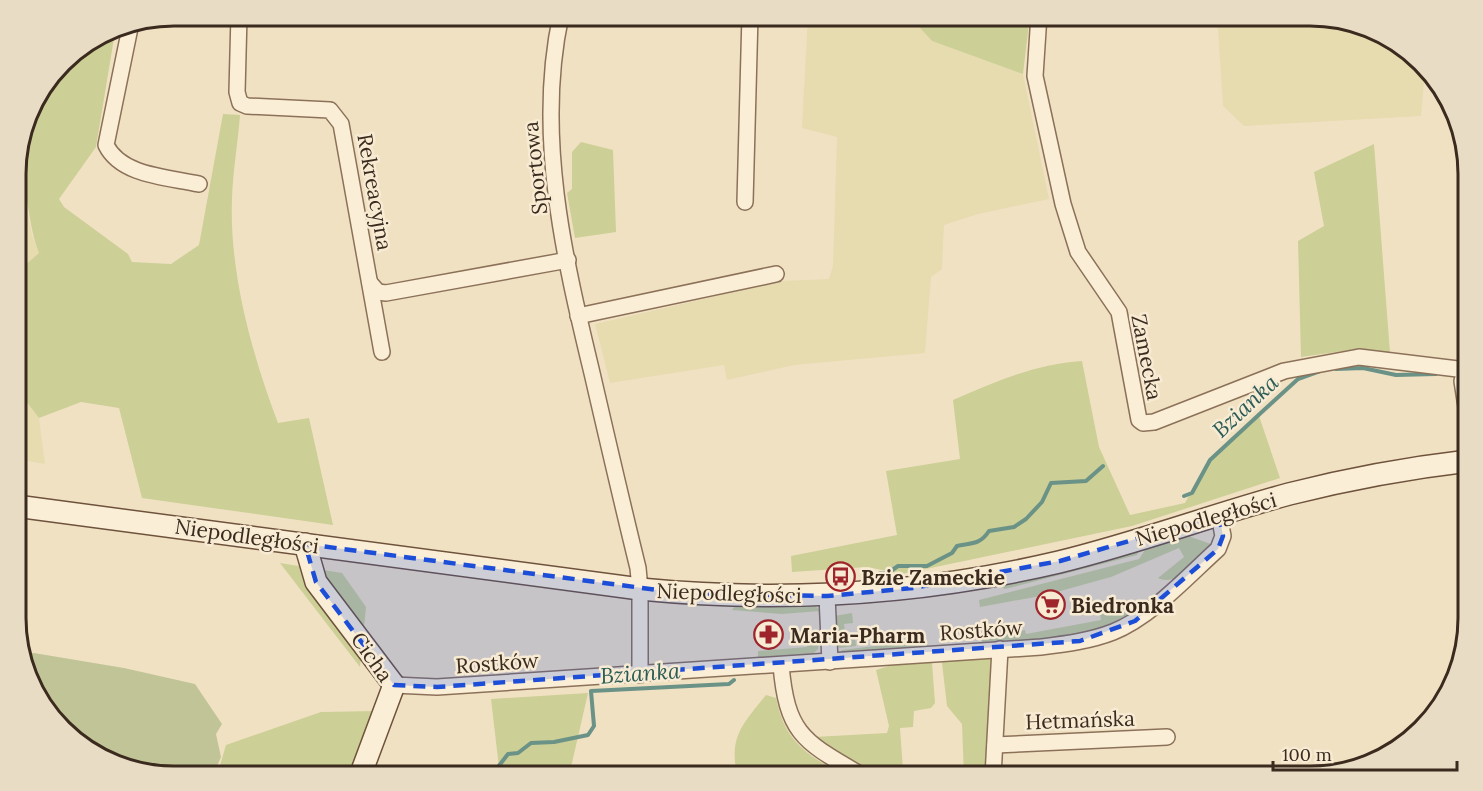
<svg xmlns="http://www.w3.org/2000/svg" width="1483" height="791" viewBox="0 0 1483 791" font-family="Lora,serif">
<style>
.farmland{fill:#e7dbb0}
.green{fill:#cccf96}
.cemetery{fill:#c1c496}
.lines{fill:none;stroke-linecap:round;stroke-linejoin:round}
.stream{stroke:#6b9287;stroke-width:4}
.street-casing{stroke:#8c7159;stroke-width:18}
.secondary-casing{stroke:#6e523c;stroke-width:24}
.street{stroke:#fbeed7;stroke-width:15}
.secondary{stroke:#fbeed7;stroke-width:21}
.marked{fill:#1d4ed8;fill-opacity:0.2;stroke:#1d4ed8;stroke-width:4.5;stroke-dasharray:12 8;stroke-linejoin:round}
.labels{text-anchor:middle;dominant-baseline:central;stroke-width:5;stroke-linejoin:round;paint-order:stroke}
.street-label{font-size:21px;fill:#3b2a1e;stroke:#f7ebd3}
.poi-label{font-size:21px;font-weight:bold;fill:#3b2a1e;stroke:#f7ebd3;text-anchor:start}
.water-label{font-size:22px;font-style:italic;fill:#2c5c56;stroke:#f7ebd3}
.rim{fill:none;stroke:#3b2a1e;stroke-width:3}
</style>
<rect width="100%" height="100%" fill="#f1e1c3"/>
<!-- farmland -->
<g class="farmland">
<path d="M 808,15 L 910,17 L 932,41 L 1023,74 L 1049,199 L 978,214 L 944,225 L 942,269 L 931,277 L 925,353 L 794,365 L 727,380 L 724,365 L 610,383 L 595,324 L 782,281 L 829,279 L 833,266 L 837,137 L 802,128 Z"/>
<path d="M 1217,15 L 1309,15 L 1380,32 L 1425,71 L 1421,116 L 1244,126 L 1223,106 Z"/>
<path d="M 16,161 L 21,176 L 32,235 L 39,253 L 16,273 Z"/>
<path d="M 16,388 L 39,418 L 45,464 L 16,459 Z"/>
</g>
<!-- green -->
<g class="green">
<path d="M 891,15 L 1030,15 L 1023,74 L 932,41 L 910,17 Z"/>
<path d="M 116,26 L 96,147 L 59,199 L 64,207 L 128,254 L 132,262 L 171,264 L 199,245 L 223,114 L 240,115 C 238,142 233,170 232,198 C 229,273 252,354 278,423 L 309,418 L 333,525 L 142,498 L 119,408 L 81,402 L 39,418 L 16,388 L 16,273 L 39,253 C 29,228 29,202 22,177 C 20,171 16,165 16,159 C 20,106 66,44 116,26 Z"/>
<path d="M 581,142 L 613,150 L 616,232 L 575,238 L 567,193 L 572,189 L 572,152 Z"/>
<path d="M 1374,144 L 1390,353 L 1357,349 L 1301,357 L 1298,241 L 1324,226 L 1314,172 Z"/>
<path d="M 1082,361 L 1099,447 L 1130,515 L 1185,503 L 1208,460 L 1258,413 L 1280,478 L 1132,526 L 902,574 L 867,567 L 792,572 L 791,556 L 897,535 L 886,471 L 960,459 L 953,400 C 995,382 1035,364 1082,361 Z"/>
<path d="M 1185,535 L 1214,545 C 1201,557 1179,588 1158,578 L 1184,557 L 1179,548 L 1111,577 L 1046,595 L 980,607 L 979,600 L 1139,559 L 1147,547 Z"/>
<path d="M 1144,544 L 1137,555 L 1005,589 L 1000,586 L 1022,576 Z"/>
<path d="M 280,563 L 342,573 L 366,607 L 360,667 Z"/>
<path d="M 1125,602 L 1131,603 C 1128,648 1013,637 983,642 L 977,635 L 981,638 L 1025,630 L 1026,634 L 1101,620 L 1099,609 Z"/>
<path d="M 736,604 L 814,604 L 820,611 L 782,614 L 732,610 Z"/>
<path d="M 852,613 L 853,623 L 844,624 L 846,638 L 855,637 L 856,646 L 839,648 L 834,616 Z"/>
<path d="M 816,633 L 820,637 L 818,649 L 811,656 L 758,662 L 758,651 L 807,647 L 809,634 Z"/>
<path d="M 928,640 L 924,649 L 844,653 L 841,650 Z"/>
<path d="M 990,658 L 994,661 L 990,776 L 964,776 L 962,724 L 947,706 L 942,663 L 944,660 Z"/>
<path d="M 930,661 L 932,663 L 935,703 L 931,708 L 914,711 L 913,727 L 900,728 L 903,770 L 914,770 L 915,776 L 873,776 L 813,740 L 814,737 L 887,733 L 889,726 L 876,670 L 902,662 Z"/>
<path d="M 588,693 L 569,776 L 500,776 L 491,699 Z"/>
<path d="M 766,695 L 776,698 C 785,743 807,754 844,776 L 737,776 C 729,736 742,725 766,695 Z"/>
<path d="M 375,711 L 347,776 L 217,776 L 226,745 L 321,712 Z"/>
</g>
<!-- cemetery -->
<path class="cemetery" d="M 34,653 L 124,668 L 195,684 L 222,724 L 216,734 L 221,757 L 217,766 L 205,776 L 174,776 L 103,759 L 48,714 L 23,654 Z"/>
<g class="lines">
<!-- stream -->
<g class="stream">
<path d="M 1336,369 L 1363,368 L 1396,375 L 1436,374"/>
<path d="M 1184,496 L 1192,493 L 1210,460 L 1264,410 L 1298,379 L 1320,371"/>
<path d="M 880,573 L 888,573 L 898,566 L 927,566 L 952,553 L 957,546 C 971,543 980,545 989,531 L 1014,527 L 1026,519 L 1042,502 L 1051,483 L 1086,481 L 1103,466"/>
<path d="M 502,776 L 498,767 L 508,754 L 518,753 L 531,743 L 554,742 L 588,735 L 594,726 L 591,691 L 729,684 L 734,680"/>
</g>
<defs>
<g id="street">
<path d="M 239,15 L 237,92 L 240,103 L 247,106 L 330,110 L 341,124 L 382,352"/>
<path d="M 561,15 C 535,134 564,257 592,373 C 607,438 622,503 638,568 L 640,589 L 640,675"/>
<path d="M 1039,15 L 1035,76 L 1063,204 L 1078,252 L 1119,312 L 1139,420 L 1143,423 L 1154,422 L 1284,371 L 1359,357 L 1466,370"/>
<path d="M 131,23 L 106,145 C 121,176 168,177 199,184"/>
<path d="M 745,202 L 750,15"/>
<path d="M 370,283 L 378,292 L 386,293 L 568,260"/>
<path d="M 578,316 L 776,274"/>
<path d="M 1467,368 L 1462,381 L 1467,413"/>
<path d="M 827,596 L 830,662"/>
<path d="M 781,665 C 787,736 805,742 863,776"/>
<path d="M 394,685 L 437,687 L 1041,647 C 1065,644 1090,641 1113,632 C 1151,617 1188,576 1218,549 L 1223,536 L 1219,515"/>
<path d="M 995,745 L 1167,737"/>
<path d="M 993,776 L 1000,649"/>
</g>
<g id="secondary">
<path d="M 16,506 L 640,589 C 783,603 919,595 1059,562 C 1137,543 1212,515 1289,494 C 1348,479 1408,468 1468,461"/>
<path d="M 305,544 L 316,582 L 394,685 L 360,776"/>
</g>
</defs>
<!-- street casing -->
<use href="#street" class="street-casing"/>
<!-- secondary casing -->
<use href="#secondary" class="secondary-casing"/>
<!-- street -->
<use href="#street" class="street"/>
<!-- secondary -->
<use href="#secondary" class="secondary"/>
</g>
<!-- marked area -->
<path class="marked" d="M 1219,515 L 1223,536 L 1218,549 L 1135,621 L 1080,641 L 437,687 L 394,685 L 316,582 L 305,544 L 681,593 L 827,596 L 913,588 L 1060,561 Z"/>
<!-- icons -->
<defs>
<symbol id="bus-ring" viewBox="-11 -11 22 22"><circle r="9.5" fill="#f7ebd3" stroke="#9f252c" stroke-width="1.5"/><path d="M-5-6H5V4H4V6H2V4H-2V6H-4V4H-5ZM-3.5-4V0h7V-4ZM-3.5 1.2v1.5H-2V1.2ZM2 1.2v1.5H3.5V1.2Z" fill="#9f252c"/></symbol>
<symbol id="supermarket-ring" viewBox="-11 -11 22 22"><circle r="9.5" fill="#f7ebd3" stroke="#9f252c" stroke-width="1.5"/><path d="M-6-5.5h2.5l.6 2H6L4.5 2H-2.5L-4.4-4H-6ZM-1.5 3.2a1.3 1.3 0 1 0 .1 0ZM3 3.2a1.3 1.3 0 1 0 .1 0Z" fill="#9f252c"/></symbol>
<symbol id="pharmacy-ring" viewBox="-11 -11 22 22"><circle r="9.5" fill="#f7ebd3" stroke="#9f252c" stroke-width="1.5"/><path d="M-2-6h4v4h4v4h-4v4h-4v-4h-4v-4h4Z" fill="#9f252c"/></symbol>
</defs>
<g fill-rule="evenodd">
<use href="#bus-ring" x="824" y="560" width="33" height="33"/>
<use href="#supermarket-ring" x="1034" y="588" width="33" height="33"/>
<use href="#pharmacy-ring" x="752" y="618" width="33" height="33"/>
</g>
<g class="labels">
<!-- street labels -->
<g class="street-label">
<text transform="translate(535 168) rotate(-96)">Sportowa</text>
<text transform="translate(375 192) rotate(80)">Rekreacyjna</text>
<text transform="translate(1147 357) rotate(79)">Zamecka</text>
<text transform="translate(1206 519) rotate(-16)">Niepodległości</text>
<text transform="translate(247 536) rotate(8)">Niepodległości</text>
<text transform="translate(729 593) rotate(2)">Niepodległości</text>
<text transform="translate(981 630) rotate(-4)">Rostków</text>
<text transform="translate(372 657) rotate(55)">Cicha</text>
<text transform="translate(497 663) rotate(-4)">Rostków</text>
<text transform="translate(1080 720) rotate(-2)">Hetmańska</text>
</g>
<!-- poi labels -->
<g class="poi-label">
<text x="861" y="577">Bzie Zameckie</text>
<text x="1071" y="605">Biedronka</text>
<text x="790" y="635">Maria-Pharm</text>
</g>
<!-- water labels -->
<g class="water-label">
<text transform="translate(1245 406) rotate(-43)">Bzianka</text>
<text transform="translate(640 673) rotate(-4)">Bzianka</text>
</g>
</g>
<!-- crop -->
<path d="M0 0H1483V791H0ZM174 26H1310A148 148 0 0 1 1458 174V618A148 148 0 0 1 1310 766H174A148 148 0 0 1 26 618V174A148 148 0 0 1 174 26Z" fill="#e8dcc5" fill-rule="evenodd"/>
<path class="rim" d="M174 26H1310A148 148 0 0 1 1458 174V618A148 148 0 0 1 1310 766H174A148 148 0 0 1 26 618V174A148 148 0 0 1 174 26Z"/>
<!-- scale -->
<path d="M1273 761v9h184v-9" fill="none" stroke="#3b2a1e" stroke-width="3"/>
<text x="1282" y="761" font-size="18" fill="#3b2a1e" stroke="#f7ebd3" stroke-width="4.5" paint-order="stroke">100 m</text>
</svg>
